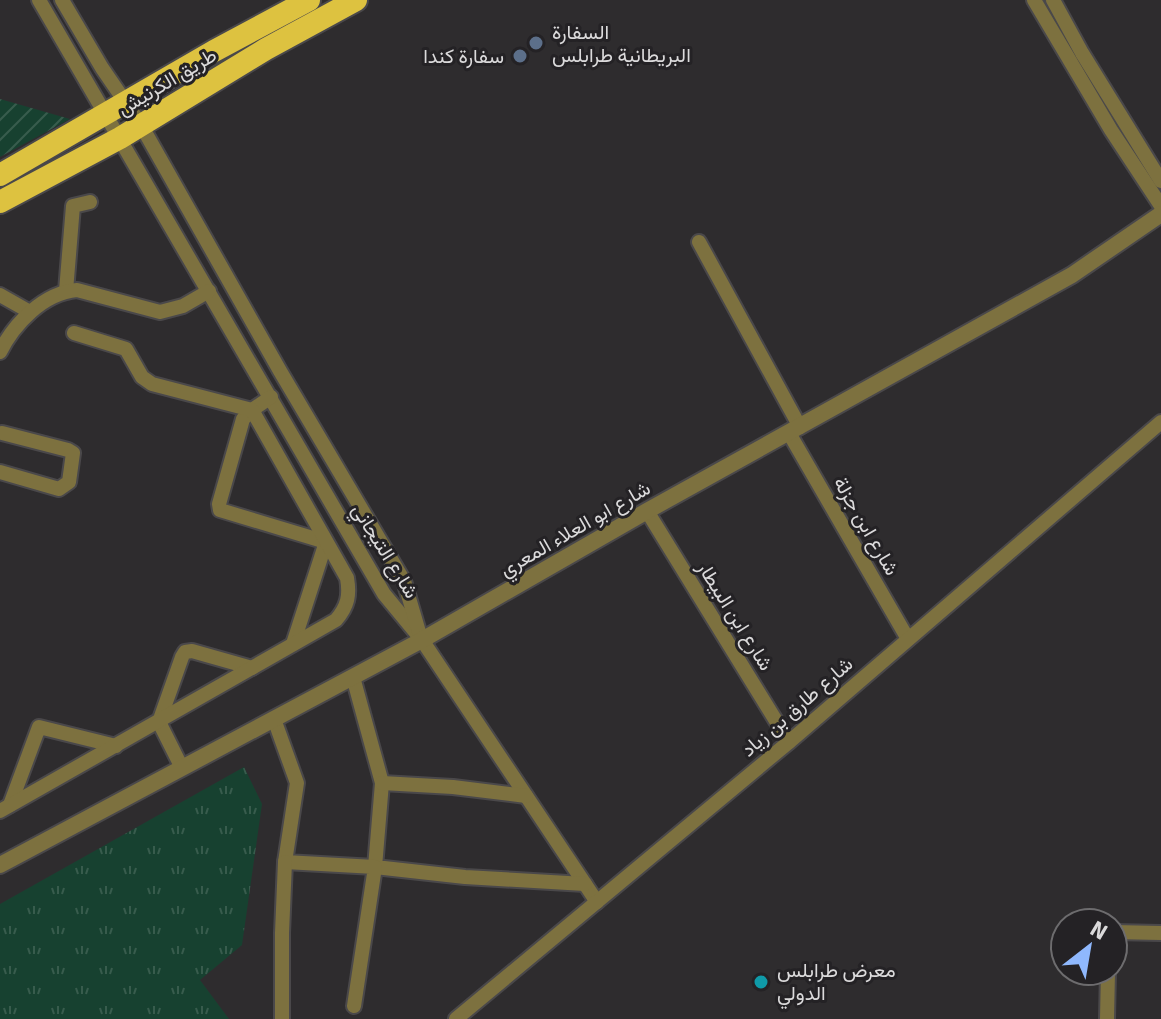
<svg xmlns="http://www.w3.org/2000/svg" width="1161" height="1019" viewBox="0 0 1161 1019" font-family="Signika,Vazirmatn,sans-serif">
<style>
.grass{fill:url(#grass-tufts)}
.garden{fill:url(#garden-furrows)}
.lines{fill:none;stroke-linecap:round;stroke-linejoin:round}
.minor-casing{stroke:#4a484a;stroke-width:18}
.tertiary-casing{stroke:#4a484a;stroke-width:20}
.trunk-casing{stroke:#4a484a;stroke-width:26}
.minor{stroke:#7d713f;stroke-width:14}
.tertiary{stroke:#7d713f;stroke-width:16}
.trunk{stroke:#ddc240;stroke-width:22}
.service-dot{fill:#5c6f8a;stroke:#242225;stroke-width:3}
.culture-dot{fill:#0f9aa8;stroke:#242225;stroke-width:3}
.labels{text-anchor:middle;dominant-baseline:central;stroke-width:6;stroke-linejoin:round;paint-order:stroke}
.poi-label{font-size:20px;fill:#dbdadb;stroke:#242225;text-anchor:start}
.street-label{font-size:20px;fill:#dbdadb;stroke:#242225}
</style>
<defs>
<pattern id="grass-tufts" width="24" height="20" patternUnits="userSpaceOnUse" patternTransform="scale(2)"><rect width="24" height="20" fill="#174130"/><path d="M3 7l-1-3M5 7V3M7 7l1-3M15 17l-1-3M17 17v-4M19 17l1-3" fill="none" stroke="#385c4d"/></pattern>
<pattern id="garden-furrows" width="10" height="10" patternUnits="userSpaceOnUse" patternTransform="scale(2)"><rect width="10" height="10" fill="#174130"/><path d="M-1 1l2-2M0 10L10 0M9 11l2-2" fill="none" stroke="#385c4d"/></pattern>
</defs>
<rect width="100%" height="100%" fill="#2e2c2e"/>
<!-- grass -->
<path class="grass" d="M 244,767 L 262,804 L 242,945 L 200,980 L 229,1019 L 0,1019 L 0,904 Z"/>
<!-- garden -->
<path class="garden" d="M 0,99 L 70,119 L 0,157 Z"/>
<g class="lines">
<defs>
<g id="minor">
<path d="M 39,0 L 384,594 L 422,640 L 597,902"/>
<path d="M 62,0 L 102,68 L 141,125 L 280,371 L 404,581 L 419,632"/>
<path d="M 1034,0 L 1111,130 L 1161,206"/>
<path d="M 1053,0 L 1082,53 L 1161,181"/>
<path d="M 699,242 L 800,427"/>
<path d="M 66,291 L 73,206 L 90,202"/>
<path d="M 0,295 L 30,312"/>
<path d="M 0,352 C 14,324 43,293 77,290 L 160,312 L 183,306 L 209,291"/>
<path d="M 271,397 L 252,410 L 243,419 L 219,504 L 220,510 L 326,542 L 293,644"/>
<path d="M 789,433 L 908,639"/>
<path d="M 0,472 L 59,489 L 69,482 L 73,453 L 68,450 L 2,433"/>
<path d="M 647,511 L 789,742"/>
<path d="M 353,677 L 382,783 L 375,867 L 465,877 L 585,884"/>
<path d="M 274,719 L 297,783 L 285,862 L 375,867 L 354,1006"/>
<path d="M 182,768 L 159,722 L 182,657 L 185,652 L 192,651 L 252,668"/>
<path d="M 382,783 L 453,787 L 526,796"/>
<path d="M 10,805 L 39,727 L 116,746"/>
<path d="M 0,811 L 336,620 C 348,606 350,595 347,578 L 252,410 L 152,384 L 142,377 L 126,349 L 74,333"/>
<path d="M 1113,932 L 1161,933"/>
<path d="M 282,1019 L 282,933 L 285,862"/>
<path d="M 456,1019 L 789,742 L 1161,422"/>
<path d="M 1107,1019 L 1108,971"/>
</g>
<path id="tertiary" d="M 0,865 L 422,640 L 647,511 L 1072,275 L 1161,214"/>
<g id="trunk">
<path d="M 0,175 L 214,51 L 309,0"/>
<path d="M 0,202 L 120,138 L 266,49 L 356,0"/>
</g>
</defs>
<!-- minor casing -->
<use href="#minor" class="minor-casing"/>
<!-- tertiary casing -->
<use href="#tertiary" class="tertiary-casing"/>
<!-- trunk casing -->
<use href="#trunk" class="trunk-casing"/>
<!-- minor -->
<use href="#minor" class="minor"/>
<!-- tertiary -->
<use href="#tertiary" class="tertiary"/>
<!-- trunk -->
<use href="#trunk" class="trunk"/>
</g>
<!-- markers -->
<g class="service-dot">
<circle cx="536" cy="43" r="8"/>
<circle cx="520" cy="56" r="8"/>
</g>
<circle class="culture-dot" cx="761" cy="982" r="8"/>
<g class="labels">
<!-- poi labels -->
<g class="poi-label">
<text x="552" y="32">السفارة<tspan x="552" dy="23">البريطانية طرابلس</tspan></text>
<text x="504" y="56" text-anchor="end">سفارة كندا</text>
<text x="777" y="970">معرض طرابلس<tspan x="777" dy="23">الدولي</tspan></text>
</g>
<!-- street labels -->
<g class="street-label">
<text transform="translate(167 82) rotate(-31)">طريق الكرنيش</text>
<text transform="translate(866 526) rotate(60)">شارع ابن جزلة</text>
<text transform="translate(575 529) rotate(-30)">شارع ابو العلاء المعري</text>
<text transform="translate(385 551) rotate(58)">شارع التيجاني</text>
<text transform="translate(735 616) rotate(58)">شارع ابن البيطار</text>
<text transform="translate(797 707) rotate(-41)">شارع طارق بن زياد</text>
</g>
</g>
<!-- north arrow -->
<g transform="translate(1089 947) rotate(31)"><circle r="38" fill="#242225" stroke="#6d6c6e" stroke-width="2"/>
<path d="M0-6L14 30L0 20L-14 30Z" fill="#8fb8fd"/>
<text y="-12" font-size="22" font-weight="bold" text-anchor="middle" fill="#dbdadb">N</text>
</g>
</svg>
